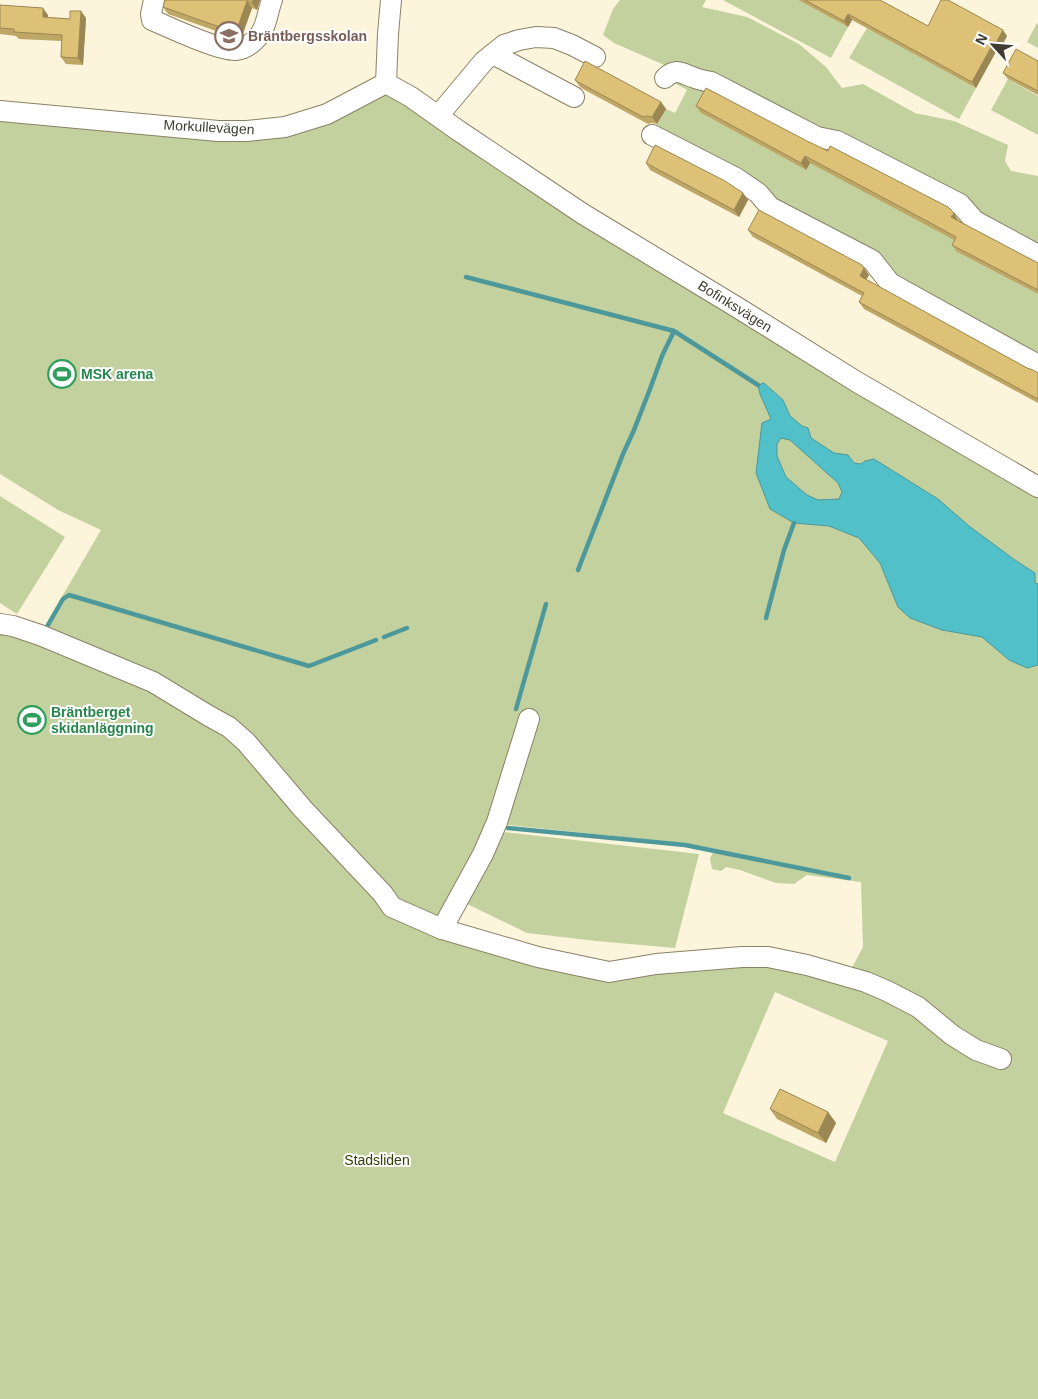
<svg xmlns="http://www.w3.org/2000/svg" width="1038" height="1399" viewBox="0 0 1038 1399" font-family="Helvetica,sans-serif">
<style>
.green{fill:#c2d19e;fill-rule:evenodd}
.water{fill:#52c0c8;stroke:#4d989b;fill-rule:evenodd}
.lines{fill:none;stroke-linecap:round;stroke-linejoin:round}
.stream{stroke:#4d989b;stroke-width:4.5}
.minor-casing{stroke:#8b8166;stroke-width:22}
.minor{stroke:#fff;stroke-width:20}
.wall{fill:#bea665}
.shaded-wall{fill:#9b8753}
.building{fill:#ddc176;stroke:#9b8753}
.labels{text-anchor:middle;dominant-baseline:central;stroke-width:4;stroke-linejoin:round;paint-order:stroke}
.education-label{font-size:14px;font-weight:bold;fill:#785e54;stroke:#fff;text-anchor:start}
.street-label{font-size:14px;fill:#413c31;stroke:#fff}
.leisure-label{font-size:14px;font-weight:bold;fill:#27864d;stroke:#fff;text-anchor:start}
.park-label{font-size:14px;fill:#323e05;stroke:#fff}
</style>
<rect width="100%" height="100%" fill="#fdf4dc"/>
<!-- green -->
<g class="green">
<path d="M 620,0 L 706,0 L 702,7 L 747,17 L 799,44 L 826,67 L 842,88 L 863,84 L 915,113 L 954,121 L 1008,145 L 1005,161 L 1011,171 L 1038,176 L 1038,255 L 694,78 L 614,43 L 603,35 L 613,9 Z"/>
<path d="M 723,0 L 798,0 L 848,27 L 831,58 Z"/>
<path d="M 1037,23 L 1038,24 L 1038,48 L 1027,42 Z"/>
<path d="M 867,28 L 976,88 L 959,119 L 849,58 Z"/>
<path d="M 667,79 L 710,84 L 701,113 L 806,170 L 821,142 L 836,145 L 826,171 L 949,237 L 960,217 L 968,218 L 957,252 L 1038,294 L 1038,360 L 899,285 L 655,128 L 666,109 L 675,113 L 687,90 Z"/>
<path d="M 1008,79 L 1038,96 L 1038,135 L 991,110 Z"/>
<path d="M 386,83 L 1038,487 L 1038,1399 L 0,1399 L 0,624 L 40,634 L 101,530 L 58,510 L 0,474 L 0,111 L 285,127 ZM 489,819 L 509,825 L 689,844 L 715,849 L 710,858 L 712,869 L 721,871 L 726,867 L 740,870 L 776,883 L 794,884 L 807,875 L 861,882 L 863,947 L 847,977 L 742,957 L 609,972 L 442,928 ZM 775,992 L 888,1041 L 835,1162 L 723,1113 Z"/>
<path d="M 0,496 L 65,537 L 17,614 L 0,603 Z"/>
<path d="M 494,831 L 699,854 L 675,948 L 596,941 L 527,933 L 463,902 Z"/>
</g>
<!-- water -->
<path class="water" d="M 764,383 L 783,400 L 790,416 L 802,426 L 808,428 L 811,438 L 834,453 L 848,455 L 854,463 L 861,464 L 865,461 L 874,459 L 938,499 L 969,526 L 1015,560 L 1035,573 L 1035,583 L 1038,584 L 1038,665 L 1027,668 L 1009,660 L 982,637 L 942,630 L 910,618 L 898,607 L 880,563 L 859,538 L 829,526 L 794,523 L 770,509 L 756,473 L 762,423 L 771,419 L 760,394 L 758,385 ZM 781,438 L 790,440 L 838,483 L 842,492 L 839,499 L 818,500 L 807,495 L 786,477 L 777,456 L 777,444 Z"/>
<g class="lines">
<!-- stream -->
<g class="stream">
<path d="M 466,277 L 674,331 L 758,385"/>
<path d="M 578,570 L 623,454 L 634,430 L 650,389 L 662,356 L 674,331"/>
<path d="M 766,618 L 784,550 L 794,523"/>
<path d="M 44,632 L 63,599 L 69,595 L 309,666 L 376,640"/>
<path d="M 384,637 L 407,628"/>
<path d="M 516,709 L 546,604"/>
<path d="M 508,828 L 685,845 L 849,878"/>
</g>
<defs>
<g id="minor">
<path d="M 154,0 L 151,14 L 152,20 C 171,28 219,51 236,50 C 247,49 255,41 261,33 C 267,24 268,10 272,0"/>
<path d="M 493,54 L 574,97"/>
<path d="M 665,78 C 677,67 682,74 695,78 C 700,80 706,81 711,82 L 817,137 L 837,141 L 960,204 L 975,221 L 1038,255"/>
<path d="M 386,83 L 411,97 L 459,131 L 583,214 L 735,306 L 857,382 L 1038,487"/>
<path d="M 386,83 L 388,34 L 391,0"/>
<path d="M 0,111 L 218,131 L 247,131 L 285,127 L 327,114 L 386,83"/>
<path d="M 438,116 L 484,61 L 504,45 L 519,40 L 536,37 L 554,38 L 572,45 L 595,57"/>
<path d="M 652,135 L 736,178 L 758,193 L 770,207 L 872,260 L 890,283 L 1038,365"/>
<path d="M 0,624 L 13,626 L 40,635 L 153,682 L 209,716 L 229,727 L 246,742 L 303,809 L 383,894 L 392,907 L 442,929 L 538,957 L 609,972 L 656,964 L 742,957 L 768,957 L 807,965 L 866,982 L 887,991 L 918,1007 L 952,1035 L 976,1050 L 1001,1059"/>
<path d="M 442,929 L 483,854 L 497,822 L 529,719"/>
</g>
</defs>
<!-- minor casing -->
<use href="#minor" class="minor-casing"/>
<!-- minor -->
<use href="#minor" class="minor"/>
</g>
<!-- wall -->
<g class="wall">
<path d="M 260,0 L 257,10 L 252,8 L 242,36 L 236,38 L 168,14 L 163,7 Z"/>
<path d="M 798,0 L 880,0 L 928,26 L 1007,36 L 1000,49 L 998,48 L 976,88 L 852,20 L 848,27 Z"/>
<path d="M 0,5 L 48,15 L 48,18 L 70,19 L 86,18 L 83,65 L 66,64 L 61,57 L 62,41 L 19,39 L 16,36 L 0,34 Z"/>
<path d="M 1038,61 L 1038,95 L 1008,79 L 1003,73 Z"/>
<path d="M 575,80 L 661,102 L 666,109 L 657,124 L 652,123 L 648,124 L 583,89 L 580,87 Z"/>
<path d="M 696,106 L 958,220 L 958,221 L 1038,263 L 1038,294 L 957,252 L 952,245 L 954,240 L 810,163 L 806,170 L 701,113 Z"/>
<path d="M 646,163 L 743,193 L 748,200 L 739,217 L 650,170 Z"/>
<path d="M 748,230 L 869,275 L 866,280 L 1027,368 L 1038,373 L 1038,403 L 864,309 L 859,302 L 862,296 L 753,237 Z"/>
<path d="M 770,1109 L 828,1112 L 836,1123 L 826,1143 L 777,1119 Z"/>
</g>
<!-- shaded-wall -->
<g class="shaded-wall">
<path d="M 253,0 L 260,0 L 257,10 L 252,3 Z"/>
<path d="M 247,1 L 252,8 L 242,36 L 237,29 Z"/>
<path d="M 43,8 L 48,15 L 48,24 L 43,17 Z"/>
<path d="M 81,11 L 86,18 L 83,65 L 78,58 Z"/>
<path d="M 848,14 L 852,20 L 848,27 L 844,21 Z"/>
<path d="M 1003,30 L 1007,36 L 1000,49 L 996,43 Z"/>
<path d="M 994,42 L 998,48 L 976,88 L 972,82 Z"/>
<path d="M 661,102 L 666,109 L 657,124 L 652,117 Z"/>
<path d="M 805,156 L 810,163 L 806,170 L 801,163 Z"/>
<path d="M 743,193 L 748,200 L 739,217 L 734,210 Z"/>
<path d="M 954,213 L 958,220 L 956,224 L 951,217 Z"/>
<path d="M 864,268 L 869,275 L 864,283 L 860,276 Z"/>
<path d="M 828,1112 L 836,1123 L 826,1143 L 818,1133 Z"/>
</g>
<!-- building -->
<g class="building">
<path d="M 165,0 L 253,0 L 252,3 L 247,1 L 237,29 L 231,31 L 163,7 Z"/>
<path d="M 805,0 L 880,0 L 928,26 L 941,0 L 948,0 L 1003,30 L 996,43 L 994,42 L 972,82 L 848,14 L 844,21 Z"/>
<path d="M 0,5 L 43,8 L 43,17 L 70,19 L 70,11 L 81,11 L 78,58 L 61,57 L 62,35 L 14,32 L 14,29 L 0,28 Z"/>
<path d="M 1016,49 L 1038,61 L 1038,91 L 1003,73 Z"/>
<path d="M 585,61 L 661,102 L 652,117 L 647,116 L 643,117 L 578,82 L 575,80 Z"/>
<path d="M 706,88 L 807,141 L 828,151 L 830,146 L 948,207 L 954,213 L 951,217 L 1038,263 L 1038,290 L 952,245 L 956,237 L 927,221 L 805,156 L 801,163 L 696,106 Z"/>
<path d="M 655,145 L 725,181 L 743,193 L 734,210 L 646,163 Z"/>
<path d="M 759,210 L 862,265 L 864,268 L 860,276 L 1027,368 L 1033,370 L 1038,373 L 1038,399 L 859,302 L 864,293 L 748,230 Z"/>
<path d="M 780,1089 L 828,1112 L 818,1133 L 770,1109 Z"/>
</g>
<!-- icons -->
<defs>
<symbol id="school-ring" viewBox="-11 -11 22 22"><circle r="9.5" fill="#fff" stroke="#8d6e63" stroke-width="1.5"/><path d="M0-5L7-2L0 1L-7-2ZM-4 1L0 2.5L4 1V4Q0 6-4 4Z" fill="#8d6e63"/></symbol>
<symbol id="stadium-ring" viewBox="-11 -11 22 22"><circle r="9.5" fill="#fff" stroke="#2e9e5b" stroke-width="1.5"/><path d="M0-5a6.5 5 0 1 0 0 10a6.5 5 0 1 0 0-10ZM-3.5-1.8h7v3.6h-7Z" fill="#2e9e5b"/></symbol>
</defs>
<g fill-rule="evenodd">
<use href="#school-ring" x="213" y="20" width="32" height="32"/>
<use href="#stadium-ring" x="46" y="358" width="32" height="32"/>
<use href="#stadium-ring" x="16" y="704" width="32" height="32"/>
</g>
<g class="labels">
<!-- education labels -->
<g class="education-label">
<text x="248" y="36">Bräntbergsskolan</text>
</g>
<!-- street labels -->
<g class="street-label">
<text transform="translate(209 127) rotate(3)">Morkullevägen</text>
<text transform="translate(735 306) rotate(32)">Bofinksvägen</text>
</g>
<!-- leisure labels -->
<g class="leisure-label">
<text x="81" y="374">MSK arena</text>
<text x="51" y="712">Bräntberget<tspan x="51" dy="16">skidanläggning</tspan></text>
</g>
<!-- park labels -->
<g class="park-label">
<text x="377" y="1160">Stadsliden</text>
</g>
</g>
<!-- north arrow -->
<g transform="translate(993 45) rotate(296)" stroke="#ffffff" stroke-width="4" paint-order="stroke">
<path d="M0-4L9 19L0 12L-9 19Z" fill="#413c31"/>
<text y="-8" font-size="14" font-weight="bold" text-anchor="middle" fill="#413c31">N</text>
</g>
</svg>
